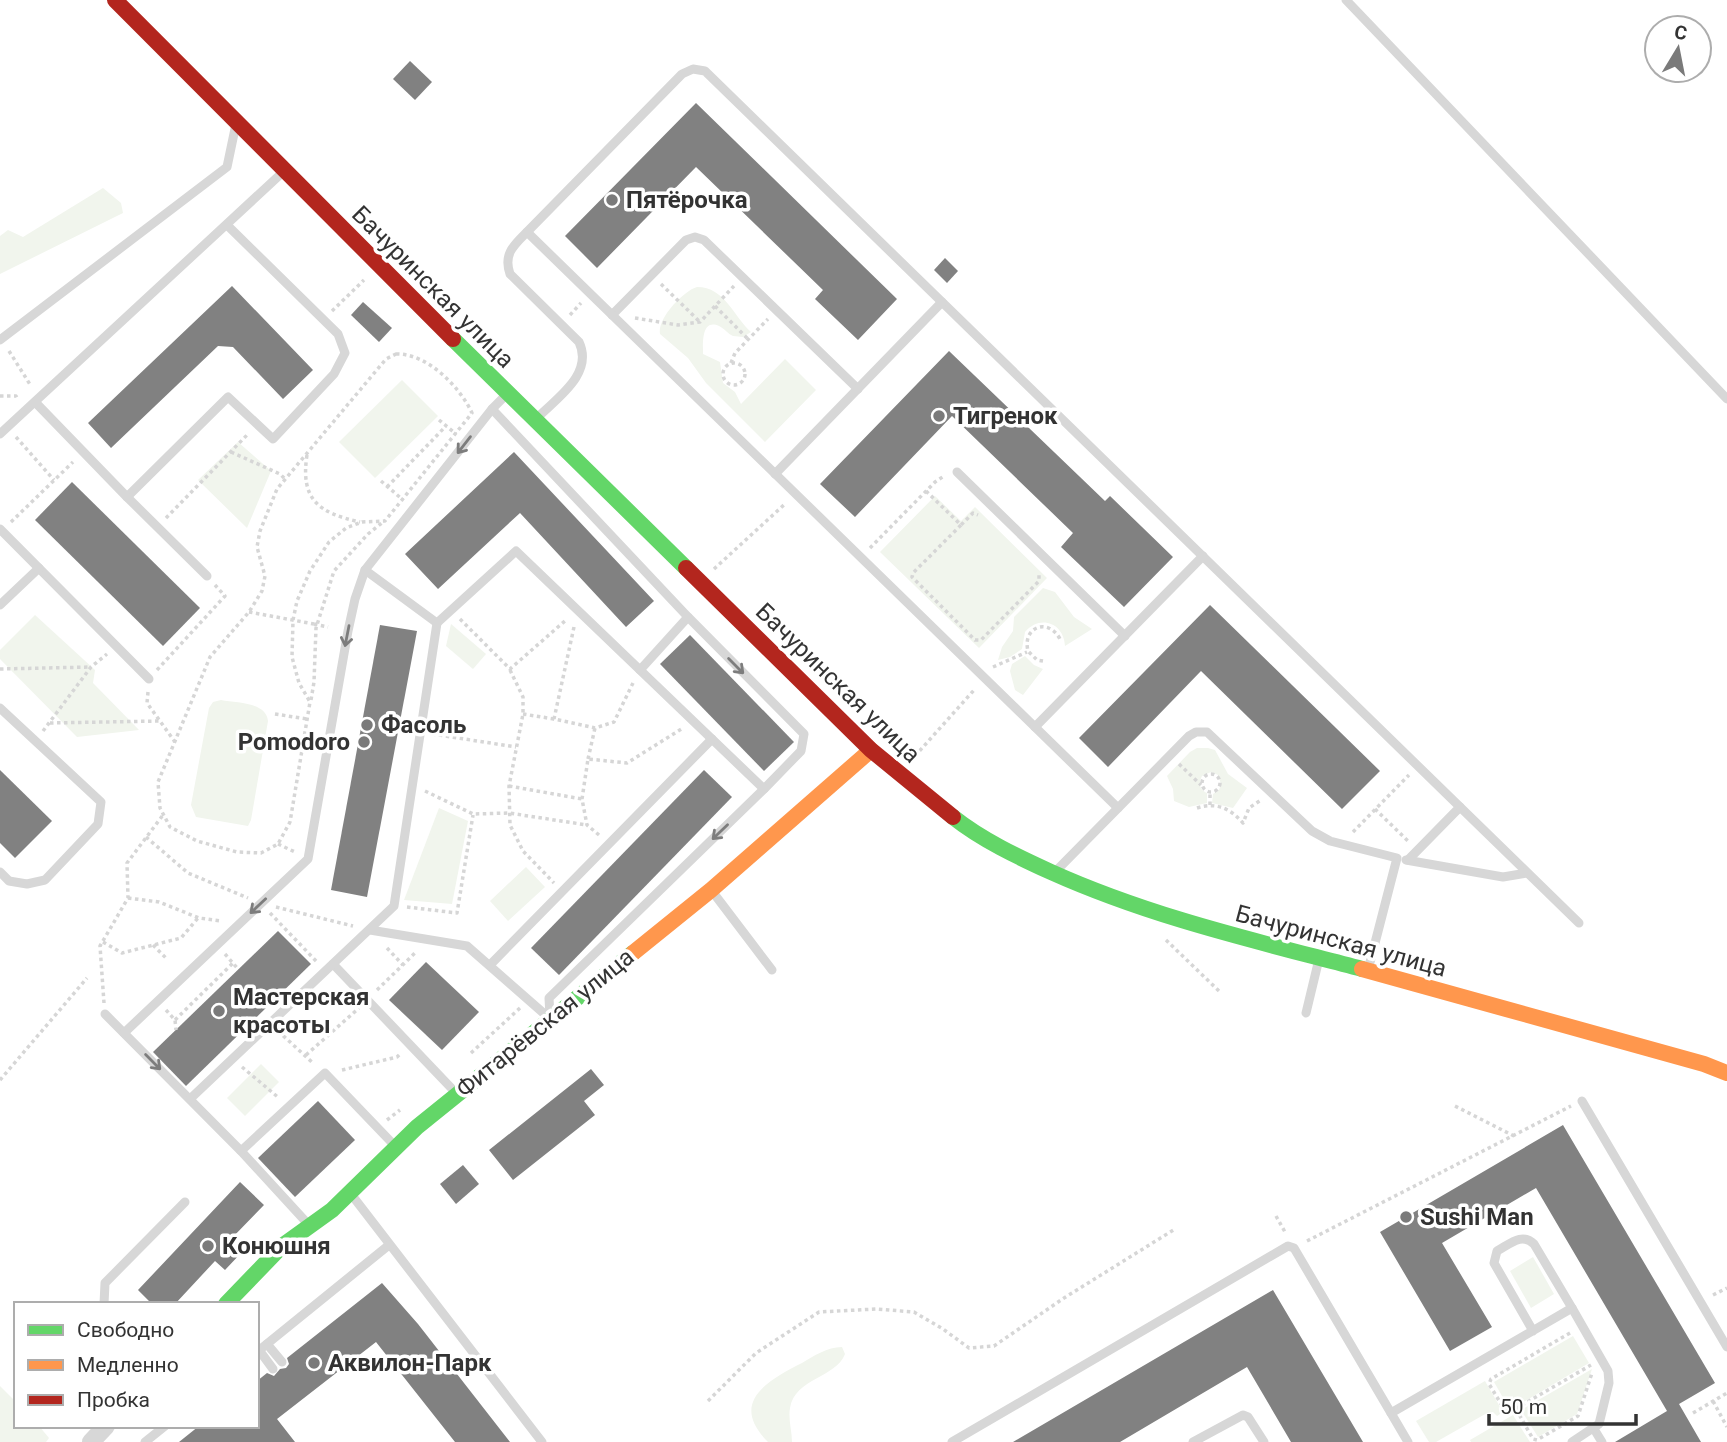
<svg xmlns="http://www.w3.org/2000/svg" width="1727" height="1442" viewBox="0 0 1727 1442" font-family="Roboto,sans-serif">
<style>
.green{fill:#f1f5ed}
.building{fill:#818181}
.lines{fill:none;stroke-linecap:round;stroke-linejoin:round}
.path{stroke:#d6d6d6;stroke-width:3.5;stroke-dasharray:3.5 3.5;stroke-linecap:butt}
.lane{stroke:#d7d7d7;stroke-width:9}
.street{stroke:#d7d7d7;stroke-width:18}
.fast{stroke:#63d668;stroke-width:16}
.slow{stroke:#ff974d;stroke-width:16}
.jam{stroke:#b3261e;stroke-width:16}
.path-bridge{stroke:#d6d6d6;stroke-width:3.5;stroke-dasharray:3.5 3.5;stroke-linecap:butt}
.oneway{stroke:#7d7d7d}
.poi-dot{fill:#7a7a7a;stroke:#fff;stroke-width:2.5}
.labels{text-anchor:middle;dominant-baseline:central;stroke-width:7;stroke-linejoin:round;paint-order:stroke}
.poi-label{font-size:24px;font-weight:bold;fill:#333;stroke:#fff;text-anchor:start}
.street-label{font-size:24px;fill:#333;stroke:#fff}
</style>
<rect width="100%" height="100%" fill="#fff"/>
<!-- green -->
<g class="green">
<path d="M 103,188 L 121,203 L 123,213 L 0,274 L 0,236 L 8,230 L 23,237 Z"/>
<path d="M 697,287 C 725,287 734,317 751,332 L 743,337 L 733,336 C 728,334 724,328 719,326 C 701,318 703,344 703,354 L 720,362 L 723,383 L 735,392 L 741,404 L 785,359 L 816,390 L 765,442 L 706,383 L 688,358 L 660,334 C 657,319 683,291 697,287 Z"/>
<path d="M 402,380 L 438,416 L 375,478 L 339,442 Z"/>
<path d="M 238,442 L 271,471 L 247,528 L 198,480 Z"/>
<path d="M 935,496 L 961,521 L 975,507 L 1047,578 L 979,648 L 880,552 Z"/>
<path d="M 1043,588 L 1055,592 L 1074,617 L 1092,629 L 1065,646 C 1064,623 1040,614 1025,632 L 1022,649 L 1010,657 L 998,660 L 1002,647 L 1013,631 L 1014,617 Z"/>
<path d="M 35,615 L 95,670 L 93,683 L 139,730 L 77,737 L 0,659 L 0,650 Z"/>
<path d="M 451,624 L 486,654 L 473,669 L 446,646 Z"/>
<path d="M 1025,656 L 1034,665 L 1043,669 L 1023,695 L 1015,690 L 1010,671 L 1012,664 Z"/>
<path d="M 221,700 C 237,703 266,702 268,721 L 251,820 L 248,826 L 196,817 L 191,805 L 209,708 L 213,702 Z"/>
<path d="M 1197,748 L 1208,748 L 1215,750 L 1228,774 L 1247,788 L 1233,808 L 1212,803 L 1213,794 L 1219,790 L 1221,784 L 1218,775 L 1211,772 L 1202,776 C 1198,784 1200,790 1207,793 L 1207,803 L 1189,807 L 1174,801 L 1173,789 L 1167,776 L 1190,752 Z"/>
<path d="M 439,808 L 468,821 L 452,904 L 404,900 Z"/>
<path d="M 526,867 L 545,887 L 508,921 L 490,901 Z"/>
<path d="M 261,1064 L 279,1082 L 245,1116 L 227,1098 Z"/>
<path d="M 1533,1257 L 1554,1294 L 1531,1308 L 1510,1271 Z"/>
<path d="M 1573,1336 L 1589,1363 L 1510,1410 L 1494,1382 Z"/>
<path d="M 842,1347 L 845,1354 C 836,1378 795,1378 790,1408 C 788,1419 792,1431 792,1442 L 768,1442 C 729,1403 766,1381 802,1363 C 814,1356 827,1347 842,1347 Z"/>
<path d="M 1592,1369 L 1577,1414 L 1538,1437 L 1521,1410 Z"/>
<path d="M 1485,1381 L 1503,1412 L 1497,1416 L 1493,1412 L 1487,1413 L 1436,1442 L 1429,1442 L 1416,1421 Z"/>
<path d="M 0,1386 L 16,1402 L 16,1426 L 39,1426 L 49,1438 L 46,1442 L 0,1442 Z"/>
<path d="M 1513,1415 L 1530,1442 L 1471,1442 L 1470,1440 Z"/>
</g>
<!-- building -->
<g class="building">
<path d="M 410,61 L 432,82 L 415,100 L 393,79 Z"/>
<path d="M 696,103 L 897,299 L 858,340 L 815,299 L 823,290 L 696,167 L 597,268 L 565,236 Z"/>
<path d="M 945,258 L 958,271 L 947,283 L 934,270 Z"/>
<path d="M 232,286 L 313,370 L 283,399 L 233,347 L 218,346 L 111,448 L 88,423 Z"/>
<path d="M 363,302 L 392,328 L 379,342 L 351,315 Z"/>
<path d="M 949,351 L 1105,501 L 1110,496 L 1173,557 L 1124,607 L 1061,547 L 1073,533 L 952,416 L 855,517 L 820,484 Z"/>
<path d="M 514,452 L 654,601 L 626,627 L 520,513 L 438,589 L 405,554 Z"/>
<path d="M 72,482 L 200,608 L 163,646 L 35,520 Z"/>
<path d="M 1210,605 L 1380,771 L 1342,809 L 1201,671 L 1108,767 L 1079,738 Z"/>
<path d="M 380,625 L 417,631 L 367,897 L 331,890 Z"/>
<path d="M 690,635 L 794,742 L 764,771 L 660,664 Z"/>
<path d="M 0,770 L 52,821 L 15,858 L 0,843 Z"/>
<path d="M 704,770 L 732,797 L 559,975 L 531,948 Z"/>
<path d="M 278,931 L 311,964 L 186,1086 L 153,1052 Z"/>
<path d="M 426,962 L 479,1012 L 442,1050 L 389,1000 Z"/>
<path d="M 591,1069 L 604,1085 L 584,1101 L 595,1115 L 513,1180 L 489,1150 Z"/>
<path d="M 318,1101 L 355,1140 L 295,1197 L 258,1158 Z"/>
<path d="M 1563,1125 L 1715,1383 L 1679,1404 L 1701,1442 L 1615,1442 L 1667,1411 L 1536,1188 L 1442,1243 L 1492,1327 L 1450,1351 L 1380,1232 Z"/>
<path d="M 463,1165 L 479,1184 L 456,1204 L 440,1184 Z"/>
<path d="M 240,1182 L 264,1205 L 230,1240 L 242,1252 L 225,1270 L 215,1261 L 175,1304 L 152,1304 L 138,1290 Z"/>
<path d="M 382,1283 L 418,1324 L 510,1442 L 455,1442 L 376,1342 L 277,1419 L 295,1442 L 179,1442 L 199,1426 L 257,1426 L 257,1381 L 267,1373 L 274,1376 L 280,1369 L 286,1368 L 289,1364 L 287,1358 Z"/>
<path d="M 1273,1290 L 1363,1442 L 1291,1442 L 1247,1367 L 1120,1442 L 1013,1442 Z"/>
</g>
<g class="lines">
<!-- path -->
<g class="path">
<path d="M 661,284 L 700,322"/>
<path d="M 715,306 L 748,339"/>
<path d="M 332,311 L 364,280"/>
<path d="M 570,315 L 581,303"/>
<path d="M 635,318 L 678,325 L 700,322 L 734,286"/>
<path d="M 9,351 L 31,386"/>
<path d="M 396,354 C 427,353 460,387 472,413 L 385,521 L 362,522 L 346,528 L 329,542 L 310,571 L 297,601 L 293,620 L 292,657 L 299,683 L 310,702 L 290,822 L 278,844 L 261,853 L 237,852 L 197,841 L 170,827 L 160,808 L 158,782 L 210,657 L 249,612 L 262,591 L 265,576 L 257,547 L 260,531 L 277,489 L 386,359 Z"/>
<circle cx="734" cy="374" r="11"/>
<path d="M 731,363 L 735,353 L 768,319"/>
<path d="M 0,396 L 16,396 L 17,398"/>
<path d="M 439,420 L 456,434"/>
<path d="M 16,437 L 54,480"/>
<path d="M 231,452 L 280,474 L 285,479"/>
<path d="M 307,455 C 300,500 319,513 360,522"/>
<path d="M 381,481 L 403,500"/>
<path d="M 387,487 L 446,426"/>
<path d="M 926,491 L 961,525 L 973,513 L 978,515"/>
<path d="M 166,518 L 249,433"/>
<path d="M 11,522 L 73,462"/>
<path d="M 961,525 L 913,573 L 912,577 L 975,640 L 981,640 L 1039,581 L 1039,574"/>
<path d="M 870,548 L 935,482 L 944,476"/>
<path d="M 714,569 L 786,503"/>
<path d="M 249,612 L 314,624"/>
<path d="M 460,619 L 510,669 L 566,620"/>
<path d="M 574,627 L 554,719 L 595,728 L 614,722 L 633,683"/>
<path d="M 1043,661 L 1037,660 L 1028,651 C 1022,627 1048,617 1060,639"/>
<path d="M 993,667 L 1027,652"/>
<path d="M 0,669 L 91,667"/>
<path d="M 157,670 L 225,596 L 215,585"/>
<path d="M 510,670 L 523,697 L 523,714 L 509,786 L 510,825 L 523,851 L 554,883"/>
<path d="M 148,692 L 147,703 L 175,742"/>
<path d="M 311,700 L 314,682 L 316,628 L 334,571 L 368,534 L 383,522"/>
<path d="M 275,714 L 307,719"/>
<path d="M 523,714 L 554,719"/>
<path d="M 50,723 L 159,721"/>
<path d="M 43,731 L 91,667 L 107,654"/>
<path d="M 432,734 L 516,747"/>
<path d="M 915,756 L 975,689"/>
<path d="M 588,759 L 595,728"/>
<path d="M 1179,764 L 1201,785"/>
<circle cx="1211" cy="783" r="9"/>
<path d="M 509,786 L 582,799"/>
<path d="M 425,791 L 473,814 L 509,813 L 587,825"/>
<path d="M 1210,805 L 1210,792"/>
<path d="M 1197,808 C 1216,802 1230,808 1243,823 L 1249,808 L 1261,800"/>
<path d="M 1375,809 L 1409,842"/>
<path d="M 1353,832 L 1409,775"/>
<path d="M 599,835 L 587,825 L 582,799 L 588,759 L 627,763 L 683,728"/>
<path d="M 146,837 L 188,873 L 248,898"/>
<path d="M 278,844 L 295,852"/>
<path d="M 128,898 L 159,902 L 199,918 L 221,921"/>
<path d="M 276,907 L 353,926"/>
<path d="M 407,907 L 457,913 L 473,815"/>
<path d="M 270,913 L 318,963"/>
<path d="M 1166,940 L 1220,992"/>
<path d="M 103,942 L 122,953 L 181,938 L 198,918"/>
<path d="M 153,945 L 166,958"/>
<path d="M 387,948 L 403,965"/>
<path d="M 225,954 L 238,969"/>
<path d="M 377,990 L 416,952"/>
<path d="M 104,1003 L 100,946 L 128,898 L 127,863 L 163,815"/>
<path d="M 166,1010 L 175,1020 L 176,1030"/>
<path d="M 175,1020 L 233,963"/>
<path d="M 278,1031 L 314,1064"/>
<path d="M 471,1053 L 520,1008"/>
<path d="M 306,1055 L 359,1008"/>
<path d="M 242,1067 L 279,1098"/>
<path d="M 342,1070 L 397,1057 L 401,1053"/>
<path d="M 0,1080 L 87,978"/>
<path d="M 1455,1106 L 1514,1136"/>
<path d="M 387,1120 L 400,1110"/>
<path d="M 1276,1216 L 1285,1232"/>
<path d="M 1307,1241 L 1571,1106"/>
<path d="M 1713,1295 L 1727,1288"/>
<path d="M 1570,1333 L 1491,1379 L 1489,1384 L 1506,1412 L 1510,1412 L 1591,1365"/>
<path d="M 708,1401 L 756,1353 L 819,1312 L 876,1309 L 914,1312 L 943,1329 L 969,1348 L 994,1346 L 1064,1298 L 1175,1229"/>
<path d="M 1713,1401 L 1727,1427"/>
<path d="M 1516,1409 L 1533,1439 L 1537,1440 L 1578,1416 L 1592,1373"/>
<path d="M 1693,1413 L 1727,1393"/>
</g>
<!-- lane -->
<g class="lane">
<path d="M 1346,0 L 1727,399"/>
<path d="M 527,232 L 682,74 L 693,69 L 705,71 L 1460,807 L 1408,860"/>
<path d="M 612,315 L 686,240 L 695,237 L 704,240 L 858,389"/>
<path d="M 0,340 L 227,167 L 236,124"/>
<path d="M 35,402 L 127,497 L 228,397 L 273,439 L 334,374 L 345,353 L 338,334 L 227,225"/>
<path d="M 492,409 L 688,617 L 804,734 L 801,751 L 764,789 L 549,998 L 550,1016"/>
<path d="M 537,418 C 557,398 594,374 579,342 L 510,274 C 503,254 514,245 527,232 L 1118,808"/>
<path d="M 0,434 L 283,172"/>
<path d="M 957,472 L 1125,636"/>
<path d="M 775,474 L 942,302"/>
<path d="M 127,497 L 207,576"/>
<path d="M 0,529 L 149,679"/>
<path d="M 0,605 L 39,568"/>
<path d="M 437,623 L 516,551 L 764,789"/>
<path d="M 640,670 L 688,617"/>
<path d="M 0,708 L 101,802 L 98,824 L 45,880 L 27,884 L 9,881 L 0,872"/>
<path d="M 1035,727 L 1203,556"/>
<path d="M 1460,807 L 1579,923"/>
<path d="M 1406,860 L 1503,877 L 1527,873"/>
<path d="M 1055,872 L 1189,736 L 1196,732 L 1207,732 L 1312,831 L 1330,841 L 1397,858 L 1368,970"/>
<path d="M 712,891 L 772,970"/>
<path d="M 370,930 L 467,946 L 549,1018"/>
<path d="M 333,964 L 456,1093"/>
<path d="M 490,965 L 712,739"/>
<path d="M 1306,1013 L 1319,959"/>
<path d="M 105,1014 L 241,1151 L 308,1224"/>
<path d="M 124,1033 L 308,859 L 348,631 L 355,599 L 365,570 L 492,409 L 507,394"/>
<path d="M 190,1099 L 394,906 L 437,623 L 365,570"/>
<path d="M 1582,1101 L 1727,1347"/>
<path d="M 241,1151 L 325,1073 L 395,1146"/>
<path d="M 351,1194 L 542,1442"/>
<path d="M 104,1304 L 105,1283 L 185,1202"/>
<path d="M 267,1344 L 282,1362"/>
<path d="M 259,1350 L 273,1369"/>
<path d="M 257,1352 L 389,1245"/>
<path d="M 1391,1413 L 1572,1308 L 1534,1244 C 1522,1232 1510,1244 1497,1251 L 1494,1263 L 1533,1331"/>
<path d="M 1594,1429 L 1602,1442"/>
<path d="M 145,1442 L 165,1426"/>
<path d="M 952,1442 L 1288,1246 L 1294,1248 L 1408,1442"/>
<path d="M 1193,1442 L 1243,1415 L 1248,1417 L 1264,1442"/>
<path d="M 1572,1442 L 1599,1424 L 1609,1383 L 1608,1371 L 1572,1308"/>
</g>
<!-- street -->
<path class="street" d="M 91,1442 L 106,1426"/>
<!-- fast -->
<g class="fast">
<path d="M 453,339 L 686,568"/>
<path d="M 953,817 C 982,840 1018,857 1051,872 C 1151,917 1256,941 1362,969"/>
<path d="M 226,1304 L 282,1246 L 332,1210 L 417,1127 L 633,953"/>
</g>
<!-- slow -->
<g class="slow">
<path d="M 633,953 L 711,890 L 871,750"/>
<path d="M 1362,969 L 1704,1064 L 1727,1073"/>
</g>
<!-- jam -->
<g class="jam">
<path d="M 115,0 L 453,339"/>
<path d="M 686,568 L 871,750 L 953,817"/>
</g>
<!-- path-bridge -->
<path class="path-bridge" d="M 314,624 L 328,627"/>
</g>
<!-- one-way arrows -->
<defs><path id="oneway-shaft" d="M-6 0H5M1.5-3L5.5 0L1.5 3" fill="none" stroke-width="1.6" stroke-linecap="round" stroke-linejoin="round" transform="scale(1.75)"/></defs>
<g class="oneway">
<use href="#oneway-shaft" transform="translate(464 445) rotate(128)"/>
<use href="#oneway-shaft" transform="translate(347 636) rotate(101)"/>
<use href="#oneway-shaft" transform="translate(736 666) rotate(45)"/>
<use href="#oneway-shaft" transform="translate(720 832) rotate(136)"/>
<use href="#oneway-shaft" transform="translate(258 906) rotate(137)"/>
<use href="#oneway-shaft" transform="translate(153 1062) rotate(45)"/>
</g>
<!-- markers -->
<g class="poi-dot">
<circle cx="612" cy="200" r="7"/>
<circle cx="939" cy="416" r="7"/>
<circle cx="367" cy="725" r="7"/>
<circle cx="364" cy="742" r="7"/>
<circle cx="219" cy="1011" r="7"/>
<circle cx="1406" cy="1217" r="7"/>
<circle cx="208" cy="1246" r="7"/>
<circle cx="314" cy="1363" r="7"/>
</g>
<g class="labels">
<!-- poi labels -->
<g class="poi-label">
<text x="626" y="200">Пятёрочка</text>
<text x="953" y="416">Тигренок</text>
<text x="381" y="725">Фасоль</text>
<text x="350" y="742" text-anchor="end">Pomodoro</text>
<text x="233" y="997">Мастерская<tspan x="233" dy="28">красоты</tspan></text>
<text x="1420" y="1217">Sushi Man</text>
<text x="222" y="1246">Конюшня</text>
<text x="328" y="1363">Аквилон-Парк</text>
</g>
<!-- street labels -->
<g class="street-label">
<text transform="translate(433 287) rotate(45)">Бачуринская улица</text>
<text transform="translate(838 683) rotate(44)">Бачуринская улица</text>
<text transform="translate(1341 941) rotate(15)">Бачуринская улица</text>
<text transform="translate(545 1023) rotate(-39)">Фитарёвская улица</text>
</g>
</g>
<!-- legend -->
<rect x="14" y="1302" width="245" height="126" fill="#ffffff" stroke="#adadad" stroke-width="2"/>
<rect x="28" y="1325" width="35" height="10" fill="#63d668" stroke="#adadad" stroke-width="2"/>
<text x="77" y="1337" font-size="21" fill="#333333">Свободно</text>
<rect x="28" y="1360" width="35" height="10" fill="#ff974d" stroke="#adadad" stroke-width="2"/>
<text x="77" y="1372" font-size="21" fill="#333333">Медленно</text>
<rect x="28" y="1395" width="35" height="10" fill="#b3261e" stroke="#adadad" stroke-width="2"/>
<text x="77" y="1407" font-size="21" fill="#333333">Пробка</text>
<!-- north arrow -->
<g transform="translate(1678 49) rotate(10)"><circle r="33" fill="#ffffff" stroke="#adadad" stroke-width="2"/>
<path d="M0-5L12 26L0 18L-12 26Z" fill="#7a7a7a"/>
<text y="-10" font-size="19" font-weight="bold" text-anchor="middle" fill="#333333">С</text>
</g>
<!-- scale -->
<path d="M1489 1414v10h147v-10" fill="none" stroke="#333333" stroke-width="3.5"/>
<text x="1500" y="1414" font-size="21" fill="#333333" stroke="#ffffff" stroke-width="5" paint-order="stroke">50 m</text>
</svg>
